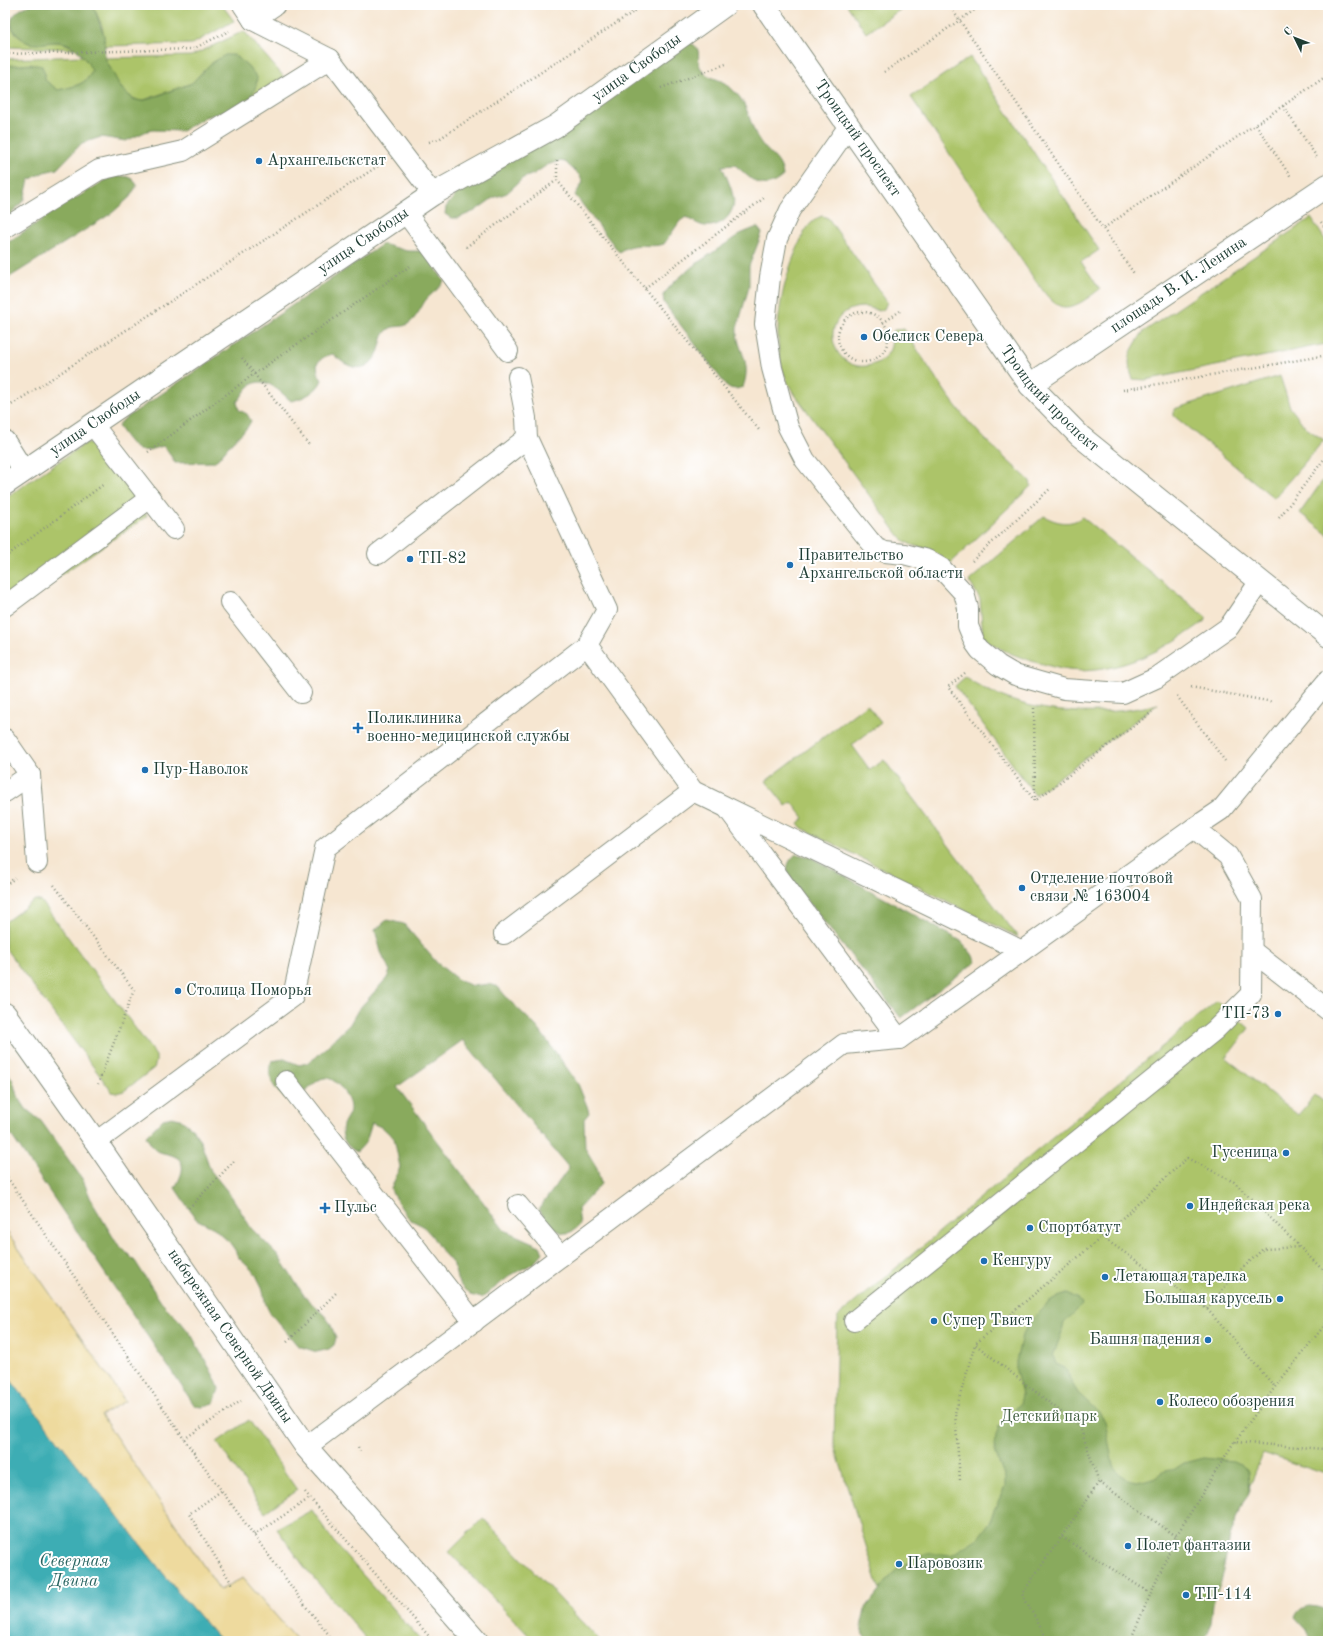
<svg xmlns="http://www.w3.org/2000/svg" width="1333" height="1646" viewBox="0 0 1333 1646" font-family="'Old Standard TT',serif">
<style>
.green{fill:#acc469;stroke:#66804e}
.forest{fill:#89aa5d;stroke:#547448}
.sand{fill:#eeda9e;stroke:#868c69}
.water{fill:#3cadb4;stroke:#2e7574}
.lines{fill:none;stroke-linecap:round;stroke-linejoin:round}
.lane-casing{stroke:#8a9282;stroke-width:22}
.street-casing{stroke:#8a9282;stroke-width:24}
.secondary-casing{stroke:#8a9282;stroke-width:24}
.path{stroke:#8a9282;stroke-width:2.5;stroke-dasharray:1 3;stroke-linecap:butt}
.lane{stroke:#fff;stroke-width:20}
.street{stroke:#fff;stroke-width:22}
.secondary{stroke:#fff;stroke-width:22}
.poi-dot{fill:#1f6fb2;stroke:#fff;stroke-width:1.5}
.labels{text-anchor:middle;dominant-baseline:central;stroke-width:4;stroke-linejoin:round;paint-order:stroke}
.street-label{font-size:16px;fill:#1f3d34;stroke:#fff}
.poi-label{font-size:16px;fill:#1f3d34;stroke:#fff;text-anchor:start}
.park-label{font-size:16px;fill:#425f41;stroke:#fff}
.water-label{font-size:17px;font-style:italic;fill:#296461;stroke:#fff}
</style>
<rect width="100%" height="100%" fill="#fff"/>
<filter id="ink" filterUnits="userSpaceOnUse"><feTurbulence type="fractalNoise" baseFrequency=".025" numOctaves="2"/><feDisplacementMap in="SourceGraphic" scale="8" xChannelSelector="R" yChannelSelector="G"/><feConvolveMatrix kernelMatrix="1 2 1 2 8 2 1 2 1" color-interpolation-filters="sRGB"/></filter>
<filter id="wash" filterUnits="userSpaceOnUse"><feTurbulence type="fractalNoise" baseFrequency=".012" numOctaves="4" result="noise"/><feDisplacementMap in="SourceGraphic" scale="16" xChannelSelector="R" yChannelSelector="G"/><feGaussianBlur stdDeviation="0.9" result="paint"/><feColorMatrix in="noise" values="0 0 0 0 0 0 0 0 0 0 0 0 0 0 0 0 0 1.4 0 .05"/><feComposite in="paint" operator="in"/></filter>
<g filter="url(#wash)">
<rect width="100%" height="100%" fill="#f6e6d1"/>
<!-- green -->
<g class="green">
<path d="M 93,5 L 134,5 L 135,7 L 139,5 L 222,5 L 234,21 L 192,44 L 105,46 L 102,26 Z"/>
<path d="M 847,5 L 907,5 L 866,33 Z"/>
<path d="M 5,15 C 8,20 10,27 14,31 C 32,56 52,31 74,49 L 5,47 Z"/>
<path d="M 244,31 L 284,77 L 247,100 L 256,77 L 247,65 L 210,64 L 192,83 L 141,101 C 121,96 113,75 105,58 L 191,56 Z"/>
<path d="M 82,56 L 90,65 L 92,71 C 87,85 72,87 58,90 L 44,80 L 45,74 L 31,64 L 14,66 L 5,65 L 5,59 Z"/>
<path d="M 970,57 L 1099,250 L 1081,262 L 1100,289 C 1089,297 1070,314 1056,304 C 1048,299 1043,290 1037,283 L 911,97 Z"/>
<path d="M 822,216 L 828,218 L 887,302 L 884,309 L 879,311 C 868,306 855,305 844,313 C 819,333 840,374 871,365 C 878,363 884,360 888,353 C 893,346 891,338 894,330 L 904,329 C 923,358 941,388 963,415 C 983,439 1007,460 1030,481 L 1031,486 L 951,563 C 944,560 939,554 932,551 C 919,545 913,549 900,537 L 793,392 C 767,353 779,290 797,249 C 802,236 808,221 822,216 Z"/>
<path d="M 1311,218 L 1328,244 L 1328,307 L 1326,317 L 1326,344 L 1145,380 L 1133,379 C 1124,357 1132,350 1143,332 Z"/>
<path d="M 1280,376 L 1290,407 L 1306,428 L 1324,440 L 1274,498 L 1174,416 L 1174,409 Z"/>
<path d="M 86,443 L 92,443 L 101,451 L 147,516 L 5,613 L 5,498 Z"/>
<path d="M 1328,473 L 1328,535 L 1300,513 Z"/>
<path d="M 1044,516 C 1056,523 1071,526 1082,517 L 1206,617 L 1206,620 C 1169,648 1116,676 1068,670 C 1058,669 1048,665 1038,663 C 1018,657 1000,650 983,638 L 980,599 L 969,581 Z"/>
<path d="M 965,677 C 977,685 990,692 1003,697 C 1048,716 1111,716 1158,704 L 1035,795 L 955,686 Z"/>
<path d="M 867,704 L 881,723 L 852,745 L 870,770 L 884,760 L 1018,937 L 802,828 L 798,823 L 804,818 L 792,802 L 786,806 L 766,781 Z"/>
<path d="M 35,900 L 42,902 L 156,1056 L 156,1062 L 154,1068 L 124,1091 L 116,1093 L 112,1092 L 5,948 L 5,922 Z"/>
<path d="M 1217,1001 L 1249,1028 L 1226,1058 L 1298,1115 L 1315,1095 L 1328,1105 L 1328,1475 L 1263,1453 L 1209,1586 L 896,1641 L 834,1444 L 837,1317 Z"/>
<path d="M 249,1420 L 297,1490 L 265,1512 L 217,1442 Z"/>
<path d="M 312,1510 L 333,1541 L 421,1641 L 368,1641 L 306,1569 L 277,1529 Z"/>
<path d="M 483,1518 L 600,1641 L 534,1641 L 449,1552 Z"/>
</g>
<!-- forest -->
<g class="forest">
<path d="M 29,5 L 93,5 L 104,35 L 105,58 L 121,88 L 133,99 L 141,101 L 149,99 L 192,83 L 210,64 L 225,55 L 234,55 L 247,65 L 257,77 L 256,86 L 252,95 L 247,100 L 233,109 L 205,117 L 182,131 L 153,130 L 147,131 L 126,141 L 101,137 L 89,141 L 82,143 L 57,169 L 44,172 L 29,180 L 24,200 L 8,217 L 5,217 L 5,65 C 18,66 29,63 42,66 L 45,74 L 45,80 L 58,90 C 72,87 87,85 92,71 C 88,62 78,48 68,44 C 54,38 41,47 29,43 C 25,42 22,39 19,36 C 4,22 13,12 29,5 Z"/>
<path d="M 682,41 C 708,45 693,58 702,70 C 706,77 716,78 723,82 C 727,84 731,88 735,92 C 750,106 749,127 761,143 C 770,155 782,160 783,176 C 762,195 751,178 735,165 L 722,166 C 726,176 731,186 733,196 C 737,210 724,226 709,226 C 700,227 694,221 686,217 L 680,221 L 664,244 C 648,249 636,240 619,252 L 575,195 L 583,182 L 580,176 L 575,171 L 565,162 L 559,161 L 547,165 L 534,174 L 523,178 L 507,193 L 493,198 L 475,211 L 458,218 L 451,218 L 445,214 L 446,207 L 456,194 Z"/>
<path d="M 114,176 C 124,176 131,175 137,185 L 130,197 L 112,213 L 5,280 L 5,243 L 10,241 L 68,202 C 84,195 98,183 114,176 Z"/>
<path d="M 757,227 L 762,233 L 749,266 L 749,287 L 737,328 C 736,350 753,360 743,387 L 736,389 L 728,388 L 664,303 L 663,295 L 674,282 L 693,266 L 740,234 Z"/>
<path d="M 383,244 L 407,251 L 425,251 L 444,281 C 439,290 431,293 425,301 C 420,309 415,321 406,325 C 400,328 394,325 389,329 C 379,336 382,348 376,356 C 364,376 346,367 333,354 C 325,356 321,358 317,364 L 318,373 L 322,380 C 318,391 303,399 291,401 C 281,393 266,375 251,385 C 245,389 242,397 237,402 L 239,410 L 247,414 L 251,421 L 247,428 L 232,442 L 218,459 L 213,462 L 175,463 L 168,451 L 163,446 C 157,448 145,452 139,450 C 132,447 122,432 118,426 L 123,420 Z"/>
<path d="M 796,854 L 810,857 L 961,941 L 972,954 L 976,962 L 901,1018 L 792,882 C 785,870 786,863 796,854 Z"/>
<path d="M 387,920 L 404,924 L 437,963 L 457,979 L 472,986 L 490,984 L 498,987 L 509,1000 L 537,1027 L 559,1057 L 578,1084 L 587,1106 L 589,1113 L 584,1119 L 585,1148 L 597,1168 L 601,1184 L 578,1209 L 580,1225 C 561,1245 551,1223 538,1210 L 569,1168 L 463,1040 L 397,1087 L 504,1230 L 540,1246 L 543,1253 L 534,1263 L 511,1275 L 482,1298 L 470,1295 L 460,1285 L 457,1279 L 454,1265 L 440,1249 L 432,1236 L 423,1226 L 411,1220 L 406,1215 L 393,1195 L 391,1189 L 400,1167 L 394,1138 L 383,1128 L 372,1123 L 366,1142 L 357,1152 C 346,1147 340,1137 343,1125 C 345,1119 350,1115 350,1108 C 350,1098 336,1076 324,1078 C 316,1079 310,1090 303,1093 C 297,1096 291,1095 285,1098 C 274,1090 265,1074 272,1061 L 284,1059 L 299,1065 L 307,1063 L 315,1058 L 350,1024 L 358,1010 L 387,978 L 390,971 L 381,952 L 375,930 Z"/>
<path d="M 5,1067 L 13,1081 L 17,1095 L 21,1101 L 26,1109 L 41,1121 L 83,1180 L 92,1202 L 116,1242 L 135,1261 L 161,1302 L 180,1321 L 192,1336 L 217,1382 L 219,1389 L 214,1403 L 202,1407 L 195,1406 L 5,1126 Z"/>
<path d="M 172,1117 L 180,1119 L 193,1129 L 201,1143 L 211,1171 L 232,1197 L 251,1228 L 277,1254 L 305,1297 L 324,1315 L 330,1323 L 336,1338 L 334,1345 L 329,1349 L 317,1352 L 298,1346 L 270,1313 L 266,1305 L 262,1287 L 255,1273 L 238,1257 L 235,1250 L 230,1243 L 214,1228 L 196,1219 L 175,1188 C 180,1178 188,1164 176,1157 C 171,1154 165,1154 160,1152 C 154,1150 149,1142 146,1136 L 163,1119 Z"/>
<path d="M 1067,1294 L 1077,1298 L 1082,1305 L 1064,1323 L 1062,1332 L 1053,1356 L 1056,1364 L 1065,1368 L 1070,1376 L 1073,1385 L 1078,1393 L 1099,1413 L 1105,1421 L 1113,1466 L 1127,1480 L 1136,1482 L 1146,1480 L 1156,1477 L 1165,1471 L 1175,1469 L 1184,1463 L 1203,1458 L 1233,1461 L 1242,1465 L 1248,1472 L 1250,1490 L 1247,1497 L 1242,1504 L 1230,1537 L 1223,1571 L 1213,1603 L 1211,1623 L 1203,1641 L 870,1641 L 863,1635 L 861,1627 L 865,1609 L 894,1572 L 921,1555 L 930,1553 L 951,1555 L 978,1538 L 990,1522 L 993,1512 L 1005,1487 L 1005,1478 L 996,1454 L 994,1446 L 996,1437 L 999,1426 L 1020,1404 L 1022,1395 L 1016,1371 L 1016,1362 L 1022,1335 L 1033,1318 L 1048,1303 L 1058,1297 Z"/>
<path d="M 1309,1606 L 1318,1607 L 1328,1611 L 1328,1641 L 1311,1641 L 1306,1630 L 1295,1618 C 1297,1611 1302,1607 1309,1606 Z"/>
</g>
<!-- sand -->
<path class="sand" d="M 5,1229 L 125,1401 L 101,1415 L 220,1590 L 243,1578 L 298,1641 L 221,1641 L 177,1591 L 5,1373 Z"/>
<!-- water -->
<path class="water" d="M 5,1373 L 177,1591 L 221,1641 L 5,1641 Z"/>
</g>
<g filter="url(#ink)">
<g class="lines">
<defs>
<g id="lane">
<path d="M 243,5 L 253,20 L 330,59 L 433,194"/>
<path d="M 253,20 L 275,5"/>
<path d="M 849,126 L 790,210 L 777,239 L 770,277 L 765,324 L 772,368 L 788,427 L 805,460 L 869,540 L 876,548 L 885,552 L 904,554 L 927,560 L 941,568 L 964,593 L 968,608 L 968,626 L 975,643 L 980,650 L 998,665 L 1015,675 L 1064,689 L 1123,693 L 1156,678 L 1229,627 L 1260,581"/>
<path d="M 406,213 L 508,351"/>
<path d="M 5,228 L 99,170 L 183,151 L 330,59"/>
<path d="M 518,377 L 526,418 L 527,438 L 607,610 L 587,645 L 693,791 L 1022,951"/>
<path d="M 93,425 L 174,529"/>
<path d="M 5,441 L 24,471"/>
<path d="M 378,554 L 527,438"/>
<path d="M 230,602 L 301,693"/>
<path d="M 5,606 L 150,498"/>
<path d="M 5,739 L 30,775 L 37,863"/>
<path d="M 5,792 L 30,775"/>
<path d="M 728,809 L 899,1039"/>
<path d="M 504,934 L 693,791"/>
<path d="M 1252,951 L 1328,1010"/>
<path d="M 286,1081 L 474,1322"/>
<path d="M 96,1142 L 293,996 L 325,848 L 587,645"/>
<path d="M 518,1205 L 561,1256"/>
<path d="M 854,1321 L 1215,1030 L 1251,994 L 1252,899 L 1228,856 L 1194,828"/>
<path d="M 306,1447 L 844,1044 L 899,1039 L 1194,828 L 1221,810 L 1328,680"/>
</g>
<g id="street">
<path id="s1" d="M 1030,385 L 1328,185"/>
<path id="s2" d="M 5,484 L 433,194 L 556,126 L 725,5"/>
</g>
<g id="secondary">
<path id="s3" d="M 764,5 L 1030,385 L 1080,436 L 1328,636"/>
<path id="s4" d="M 5,1014 L 96,1142 L 306,1447 L 477,1641"/>
</g>
</defs>
<!-- lane casing -->
<use href="#lane" class="lane-casing"/>
<!-- street casing -->
<use href="#street" class="street-casing"/>
<!-- secondary casing -->
<use href="#secondary" class="secondary-casing"/>
<!-- path -->
<g class="path">
<path d="M 949,5 L 1135,275"/>
<path d="M 5,54 L 193,49 L 229,31"/>
<path d="M 884,72 L 982,5"/>
<path d="M 661,88 L 726,64"/>
<path d="M 1283,106 L 1318,159"/>
<path d="M 1256,125 L 1291,177"/>
<path d="M 429,142 L 439,139 L 644,5"/>
<path d="M 557,180 L 759,430"/>
<path d="M 1321,222 L 1328,232"/>
<path d="M 1104,228 L 1328,75"/>
<path d="M 466,247 L 557,180 L 557,158"/>
<path d="M 645,288 L 764,198"/>
<circle cx="863" cy="337" r="25"/>
<path d="M 883,323 L 900,311"/>
<path d="M 242,358 L 309,445"/>
<path d="M 1123,390 L 1328,355"/>
<path d="M 5,409 L 378,166"/>
<path d="M 148,452 L 254,374 L 410,266"/>
<path d="M 1279,518 L 1328,454"/>
<path d="M 5,557 L 104,484"/>
<path d="M 972,561 L 1051,488"/>
<path d="M 965,673 L 948,687 L 1035,801 L 1152,712"/>
<path d="M 1191,687 L 1273,702"/>
<path d="M 1177,696 L 1225,761"/>
<path d="M 1034,708 L 1035,801"/>
<path d="M 5,885 L 15,878"/>
<path d="M 54,885 L 134,990 L 98,1084"/>
<path d="M 5,1174 L 184,1439 L 307,1608 L 334,1641"/>
<path d="M 189,1208 L 235,1160"/>
<path d="M 1102,1237 L 1187,1158 L 1234,1182 L 1328,1275"/>
<path d="M 1207,1309 L 1231,1279 L 1263,1249 L 1300,1247"/>
<path d="M 287,1342 L 337,1292"/>
<path d="M 184,1439 L 241,1401"/>
<path d="M 1235,1442 L 1275,1387 L 1328,1321"/>
<path d="M 358,1447 L 360,1451"/>
<path d="M 960,1480 L 955,1413 L 975,1344"/>
<path d="M 221,1491 L 189,1514 L 232,1584"/>
<path d="M 305,1492 L 433,1641"/>
<path d="M 254,1535 L 310,1498"/>
<path d="M 1176,1536 L 1099,1482 L 1080,1427 L 975,1344 L 1102,1237 L 1207,1309 L 1275,1387"/>
<path d="M 1062,1537 L 1150,1593"/>
<path d="M 1048,1641 L 1022,1594 L 1099,1482"/>
<path d="M 1130,1641 L 1176,1536 L 1234,1442 L 1324,1449 L 1328,1444"/>
</g>
<!-- lane -->
<use href="#lane" class="lane"/>
<!-- street -->
<use href="#street" class="street"/>
<!-- secondary -->
<use href="#secondary" class="secondary"/>
</g>
</g>
<!-- markers -->
<g class="poi-dot">
<circle cx="259" cy="161" r="4"/>
<circle cx="864" cy="337" r="4"/>
<circle cx="410" cy="559" r="4"/>
<circle cx="790" cy="565" r="4"/>
<path d="M356 722h4v4h4v4h-4v4h-4v-4h-4v-4h4z"/>
<circle cx="145" cy="770" r="4"/>
<circle cx="1022" cy="888" r="4"/>
<circle cx="178" cy="991" r="4"/>
<circle cx="1278" cy="1014" r="4"/>
<circle cx="1286" cy="1153" r="4"/>
<circle cx="1190" cy="1206" r="4"/>
<path d="M323 1202h4v4h4v4h-4v4h-4v-4h-4v-4h4z"/>
<circle cx="1030" cy="1228" r="4"/>
<circle cx="984" cy="1261" r="4"/>
<circle cx="1105" cy="1277" r="4"/>
<circle cx="1280" cy="1299" r="4"/>
<circle cx="934" cy="1321" r="4"/>
<circle cx="1208" cy="1340" r="4"/>
<circle cx="1160" cy="1402" r="4"/>
<circle cx="1128" cy="1546" r="4"/>
<circle cx="899" cy="1564" r="4"/>
<circle cx="1186" cy="1595" r="4"/>
</g>
<g class="labels">
<!-- street labels -->
<g class="street-label">
<text stroke="none"><textPath href="#s2" startOffset="757">улица Свободы</textPath></text>
<text stroke="none"><textPath href="#s3" startOffset="163">Троицкий проспект</textPath></text>
<text stroke="none"><textPath href="#s2" startOffset="433">улица Свободы</textPath></text>
<text stroke="none"><textPath href="#s1" startOffset="179">площадь В. И. Ленина</textPath></text>
<text stroke="none"><textPath href="#s3" startOffset="487">Троицкий проспект</textPath></text>
<text stroke="none"><textPath href="#s2" startOffset="109">улица Свободы</textPath></text>
<text stroke="none"><textPath href="#s4" startOffset="393">набережная Северной Двины</textPath></text>
</g>
<!-- poi labels -->
<g class="poi-label">
<text x="267" y="161">Архангельскстат</text>
<text x="872" y="337">Обелиск Севера</text>
<text x="798" y="556">Правительство<tspan x="798" dy="18">Архангельской области</tspan></text>
<text x="418" y="559">ТП-82</text>
<text x="367" y="719">Поликлиника<tspan x="367" dy="18">военно-медицинской службы</tspan></text>
<text x="153" y="770">Пур-Наволок</text>
<text x="1030" y="879">Отделение почтовой<tspan x="1030" dy="18">связи № 163004</tspan></text>
<text x="186" y="991">Столица Поморья</text>
<text x="1270" y="1014" text-anchor="end">ТП-73</text>
<text x="1278" y="1153" text-anchor="end">Гусеница</text>
<text x="1198" y="1206">Индейская река</text>
<text x="334" y="1208">Пульс</text>
<text x="1038" y="1228">Спортбатут</text>
<text x="992" y="1261">Кенгуру</text>
<text x="1113" y="1277">Летающая тарелка</text>
<text x="1272" y="1299" text-anchor="end">Большая карусель</text>
<text x="942" y="1321">Супер Твист</text>
<text x="1200" y="1340" text-anchor="end">Башня падения</text>
<text x="1168" y="1402">Колесо обозрения</text>
<text x="1136" y="1546">Полет фантазии</text>
<text x="907" y="1564">Паровозик</text>
<text x="1194" y="1595">ТП-114</text>
</g>
<!-- park labels -->
<g class="park-label">
<text x="1049" y="1417">Детский парк</text>
</g>
<!-- water labels -->
<g class="water-label">
<text x="74" y="1561">Северная<tspan x="74" dy="20">Двина</tspan></text>
</g>
</g>
<!-- margin -->
<rect width="1333" height="1646" fill="none" stroke="#fff" stroke-width="20"/>
<!-- north arrow -->
<g transform="translate(1295 38) rotate(313)" stroke="#ffffff" stroke-width="3" paint-order="stroke">
<path d="M0-3L7 15L0 10L-7 15Z" fill="#1f3d34"/>
<text y="-6" font-size="11" font-weight="bold" text-anchor="middle" fill="#1f3d34">С</text>
</g>
</svg>
